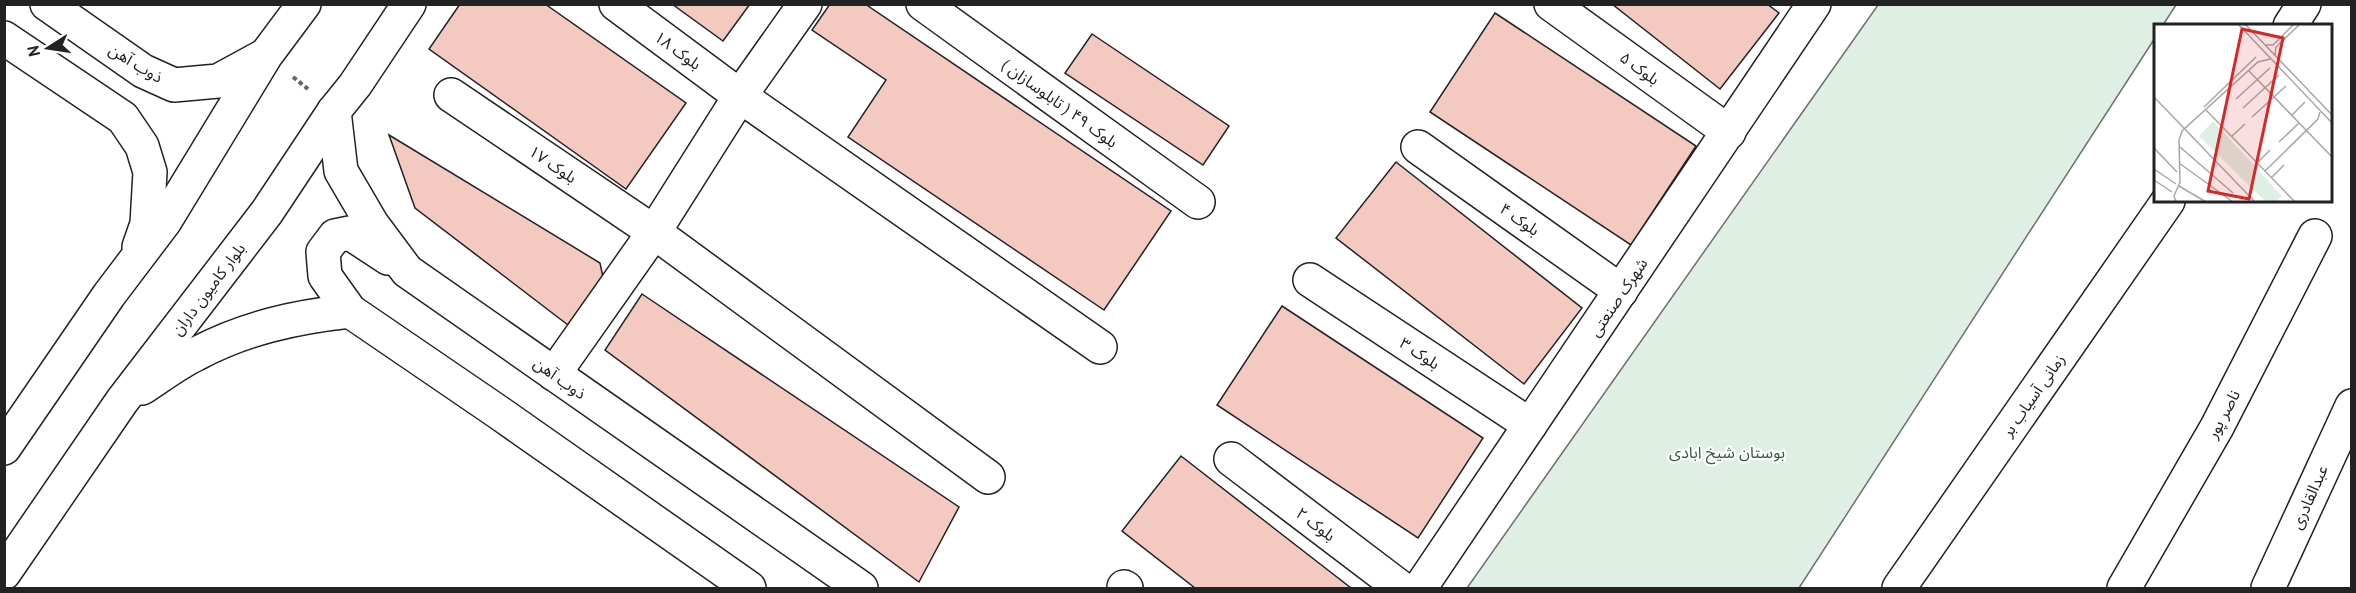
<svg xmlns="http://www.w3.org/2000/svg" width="2356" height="593" viewBox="0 0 2356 593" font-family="'PT Sans','Noto Sans Arabic',sans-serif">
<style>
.green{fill:#e0efe3;stroke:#6f6f6f;stroke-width:1.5}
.building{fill:#f3c9c0;stroke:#222;stroke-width:1.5}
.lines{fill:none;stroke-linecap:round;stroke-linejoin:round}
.minor-casing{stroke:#222;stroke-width:36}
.major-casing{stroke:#222;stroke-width:36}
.path{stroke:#646464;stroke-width:4;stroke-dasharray:4.5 3;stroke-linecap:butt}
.minor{stroke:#fff;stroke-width:33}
.major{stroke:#fff;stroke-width:33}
.labels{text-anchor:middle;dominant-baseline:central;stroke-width:4.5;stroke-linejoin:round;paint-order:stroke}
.street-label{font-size:16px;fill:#222;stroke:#fff}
.park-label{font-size:16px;fill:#2f5e38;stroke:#fff}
.inset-road{fill:none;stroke:#a7a7a7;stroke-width:1.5}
.view{fill:#d62828;fill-opacity:0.15;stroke:#d62828;stroke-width:3}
.inset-edge{fill:none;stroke:#222;stroke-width:3}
</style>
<rect width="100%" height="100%" fill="#fff"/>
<!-- green -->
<path class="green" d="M 1878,5 L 2176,5 L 2163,25 L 2155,26 L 2155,38 L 1799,588 L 1467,588 Z"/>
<!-- building -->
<g class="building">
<path d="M 460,4 L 545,4 L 686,103 L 626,189 L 429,49 Z"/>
<path d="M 672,4 L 750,4 L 723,41 Z"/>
<path d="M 830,4 L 865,4 L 1171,211 L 1104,310 L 848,137 L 886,80 L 812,30 Z"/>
<path d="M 1612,4 L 1767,4 L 1779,13 L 1720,89 Z"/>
<path d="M 1495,13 L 1696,146 L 1631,245 L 1430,112 Z"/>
<path d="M 1092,34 L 1229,126 L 1203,165 L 1065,73 Z"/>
<path d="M 389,135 L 600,263 L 603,277 L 568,325 L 415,208 Z"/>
<path d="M 1396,162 L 1582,308 L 1524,384 L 1336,238 Z"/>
<path d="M 642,294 L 959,507 L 919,582 L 605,350 Z"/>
<path d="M 1282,306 L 1483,438 L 1418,538 L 1217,405 Z"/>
<path d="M 1181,456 L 1351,588 L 1195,588 L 1122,531 Z"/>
</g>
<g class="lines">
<defs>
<g id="minor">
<path d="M 616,4 L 740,96 L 1100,347"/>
<path d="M 923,4 L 1198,202"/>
<path d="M 1551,4 L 1729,132"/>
<path d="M 2290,26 L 2304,4"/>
<path d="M 451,95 L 654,232 L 988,477"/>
<path d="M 1418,147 L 1621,291"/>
<path d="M 1310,280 L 1530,425"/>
<path d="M 554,374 L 654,232 L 740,96 L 805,4"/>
<path d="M 1231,459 L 1401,588"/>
<path d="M 1124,587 L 1126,588"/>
<path d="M 1420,588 L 1814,4"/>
<path d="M 1899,588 L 2168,201"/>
<path d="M 2124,588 L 2217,427 L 2315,236"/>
<path d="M 2268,588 L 2352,406"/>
</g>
<g id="major">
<path d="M 47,4 L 143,71 L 174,85 L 218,81 L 264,56"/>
<path d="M 4,38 L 123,118 L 142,146 L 150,172 L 147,224 L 139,247"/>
<path d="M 334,111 L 341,171 L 372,224 L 407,271 L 861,588"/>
<path d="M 388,258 L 350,233 L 335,236 L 323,252 L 325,276 L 350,311 L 498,412 L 749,588"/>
<path d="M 142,388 C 159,377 177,363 196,354 C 245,328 295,317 350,311"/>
<path d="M 4,448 L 109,295 L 165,221 L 266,55 L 304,4"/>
<path d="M 4,573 L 122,401 L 267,212 L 334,111 L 355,85 L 409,4"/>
</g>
</defs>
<!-- minor casing -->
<use href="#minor" class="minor-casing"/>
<!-- major casing -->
<use href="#major" class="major-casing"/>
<!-- path -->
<path class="path" d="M 293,77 L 308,89"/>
<!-- minor -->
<use href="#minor" class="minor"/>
<!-- major -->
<use href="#major" class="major"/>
</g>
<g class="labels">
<!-- street labels -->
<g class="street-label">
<text transform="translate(678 50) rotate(36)">بلوک ۱۸</text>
<text transform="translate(136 63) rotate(31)">ذوب آهن</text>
<text transform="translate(1640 68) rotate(36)">بلوک ۵</text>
<text transform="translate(1060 103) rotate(36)">بلوک ۴۹ ( تابلوسازان )</text>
<text transform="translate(553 164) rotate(34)">بلوک ۱۷</text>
<text transform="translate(1520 219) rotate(35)">بلوک ۴</text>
<text transform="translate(208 289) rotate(-53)">بلوار کامیون داران</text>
<text transform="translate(1618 297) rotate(-56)">شهرک صنعتی</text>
<text transform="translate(1420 353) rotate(33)">بلوک ۳</text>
<text transform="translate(560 378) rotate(35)">ذوب آهن</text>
<text transform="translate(2033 395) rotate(-55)">زمانی آسیاب بر</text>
<text transform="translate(2223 414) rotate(-62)">ناصر پور</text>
<text transform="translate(2309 497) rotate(-66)">عبدالقادری</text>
<text transform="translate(1316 524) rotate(37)">بلوک ۲</text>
</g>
<!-- park labels -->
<g class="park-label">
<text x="1727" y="452">بوستان شیخ ابادی</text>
</g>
</g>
<!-- overview -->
<g transform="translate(2154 24)">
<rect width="178" height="178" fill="#fff"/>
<path d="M 59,97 L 128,172 L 121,178 L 112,178 L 45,112 Z" fill="#e0efe3"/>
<path class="inset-road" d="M 84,0 L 179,100M 91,0 L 179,92M 111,21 L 119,21 L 140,0M 121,31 L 122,23 L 146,0M 95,47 L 179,134M 0,73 L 101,178M 82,75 L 116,44M 50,83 L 102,33M 89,84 L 125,51M 51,85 L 141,178M 138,91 L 151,78M 98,93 L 132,62M 77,113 L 91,100M 125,118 L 145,99M 26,123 L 79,169M 0,124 L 23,148M 25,139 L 79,178M 103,139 L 116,126M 0,145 L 22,160M 111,147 L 164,95 L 166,88M 117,154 L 130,141M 0,156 L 18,168M 25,162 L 52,178M 22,178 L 20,172 L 26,158 L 25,116 L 28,107 L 104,38 L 116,35"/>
<path class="view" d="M 88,5 L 129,14 L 95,175 L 54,167 Z"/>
<rect width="178" height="178" class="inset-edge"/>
</g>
<!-- border -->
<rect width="2356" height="593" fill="none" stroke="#222222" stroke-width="12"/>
<!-- north arrow -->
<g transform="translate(48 48) rotate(258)" stroke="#ffffff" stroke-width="4.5" paint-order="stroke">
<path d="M0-4.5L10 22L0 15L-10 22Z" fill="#222222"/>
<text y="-9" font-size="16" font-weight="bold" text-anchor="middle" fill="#222222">N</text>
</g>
</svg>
